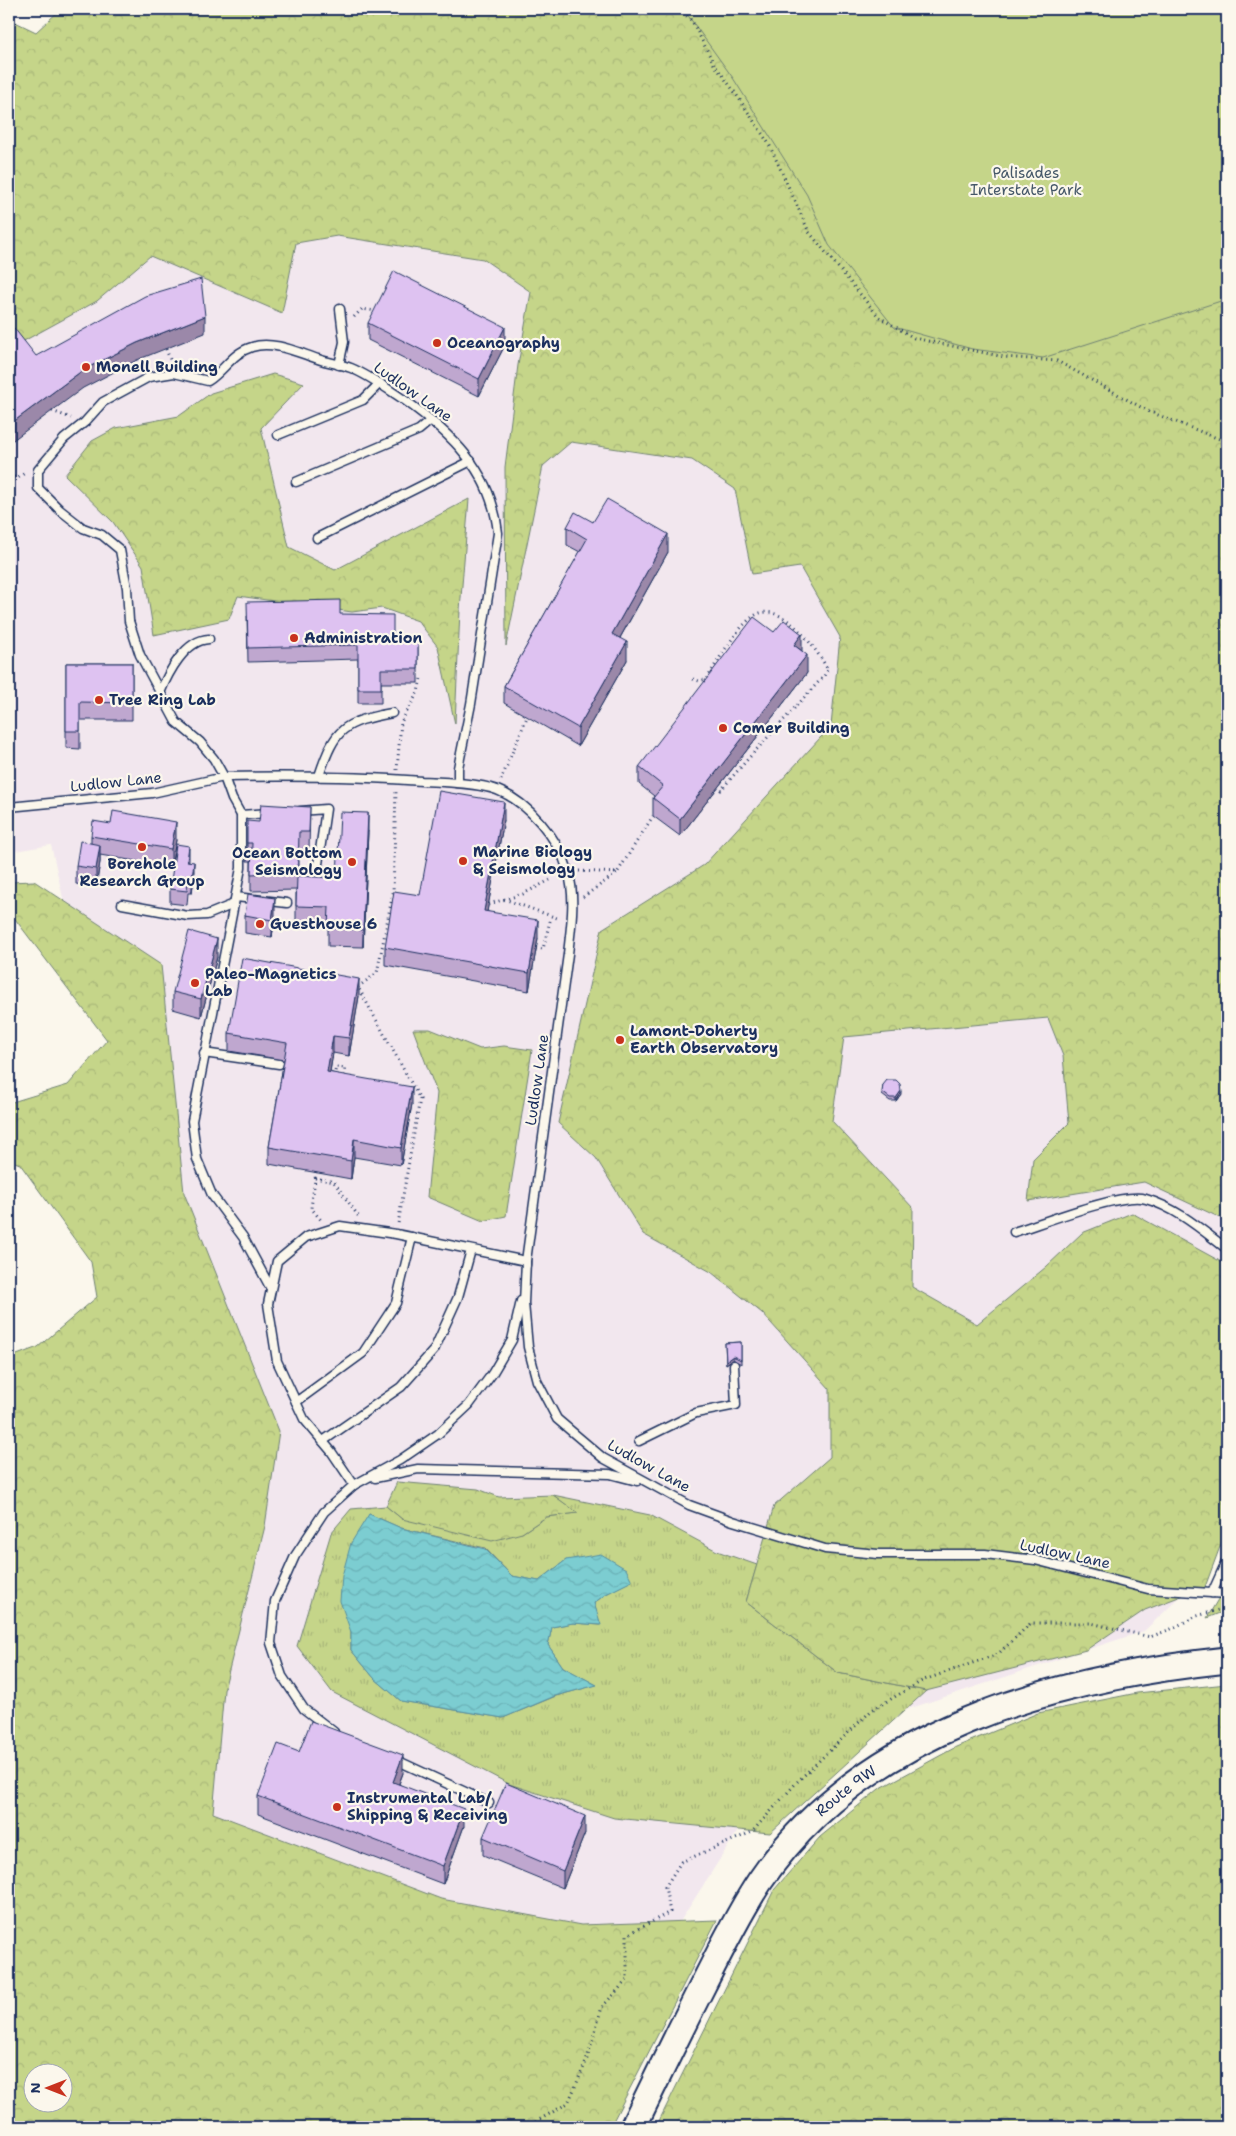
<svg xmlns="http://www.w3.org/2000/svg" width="1236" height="2136" viewBox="0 0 1236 2136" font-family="'Shantell Sans',sans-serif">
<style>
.built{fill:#f2e7ee}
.grass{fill:url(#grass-tufts);stroke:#708274;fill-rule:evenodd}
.forest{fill:url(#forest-crowns);stroke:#708274;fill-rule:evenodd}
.park{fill:#c5d589;stroke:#708274}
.water{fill:url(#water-waves);stroke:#558ea3}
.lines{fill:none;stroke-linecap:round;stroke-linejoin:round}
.service-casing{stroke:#1b2f5e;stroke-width:11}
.primary-casing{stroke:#1b2f5e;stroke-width:29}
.path{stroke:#1b2f5e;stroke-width:3;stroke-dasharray:1 4;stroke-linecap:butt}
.service{stroke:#fbf7ec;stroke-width:8}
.primary{stroke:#fbf7ec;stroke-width:25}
.wall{fill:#bfa7cf;stroke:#1b2f5e}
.shaded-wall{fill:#9b88a9;stroke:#1b2f5e}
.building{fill:#dec2f1;stroke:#1b2f5e}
.poi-dot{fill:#c8321e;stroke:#fbf7ec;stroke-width:2}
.labels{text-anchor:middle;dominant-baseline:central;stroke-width:4.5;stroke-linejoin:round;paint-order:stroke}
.park-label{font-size:15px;fill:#465869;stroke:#fbf7ec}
.poi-label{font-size:15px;font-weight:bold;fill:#1b2f5e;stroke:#fbf7ec;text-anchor:start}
.street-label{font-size:15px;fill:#1b2f5e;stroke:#fbf7ec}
</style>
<defs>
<pattern id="grass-tufts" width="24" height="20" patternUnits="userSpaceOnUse" patternTransform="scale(1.25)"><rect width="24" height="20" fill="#c5d589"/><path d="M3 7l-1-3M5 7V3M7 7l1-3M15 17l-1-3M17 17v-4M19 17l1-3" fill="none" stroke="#a9b779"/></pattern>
<pattern id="forest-crowns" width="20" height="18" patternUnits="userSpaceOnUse" patternTransform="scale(1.25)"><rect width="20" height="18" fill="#c5d589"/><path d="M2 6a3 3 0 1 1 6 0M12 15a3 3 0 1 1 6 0" fill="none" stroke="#a9b779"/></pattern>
<pattern id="water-waves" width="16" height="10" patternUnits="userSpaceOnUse" patternTransform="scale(1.25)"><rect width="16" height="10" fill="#7bcdd1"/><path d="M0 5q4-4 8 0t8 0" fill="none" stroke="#6ab0b6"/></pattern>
</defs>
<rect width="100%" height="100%" fill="#fbf7ec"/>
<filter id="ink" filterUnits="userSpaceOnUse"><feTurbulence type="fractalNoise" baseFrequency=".02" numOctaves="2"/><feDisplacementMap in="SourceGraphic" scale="10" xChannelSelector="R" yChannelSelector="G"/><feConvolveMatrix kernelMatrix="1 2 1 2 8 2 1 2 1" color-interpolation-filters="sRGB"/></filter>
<g filter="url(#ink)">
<!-- built -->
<path class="built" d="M 104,207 L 611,258 L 1227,1202 L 1227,1482 L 1212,1567 L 1144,1631 L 908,1709 L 769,1782 L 660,1953 L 162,1858 L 167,1231 L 142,953 L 68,920 L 51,845 L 9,852 L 9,257 Z"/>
<!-- grass -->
<path class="grass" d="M 553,1495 L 650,1515 L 717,1551 L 757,1565 L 746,1602 L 838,1673 L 926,1691 L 770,1833 L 614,1818 L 509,1784 L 332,1692 L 297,1646 L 331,1533 L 351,1509 L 386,1506 L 402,1519 L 522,1533 L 546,1517 L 577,1513 ZM 369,1514 L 401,1528 L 485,1548 L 512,1576 L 539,1581 L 566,1560 L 631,1581 L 606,1594 L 594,1603 L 600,1625 L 573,1623 L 552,1627 L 548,1645 L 563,1667 L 596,1685 L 556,1696 L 503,1718 L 401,1701 L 374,1678 L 351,1650 L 351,1632 Z"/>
<!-- forest -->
<g class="forest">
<path d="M 61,9 L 1227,9 L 1227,1221 L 1144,1182 L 1028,1201 L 1033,1159 L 1069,1123 L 1063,1056 L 1048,1018 L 844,1037 L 832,1121 L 913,1208 L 912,1287 L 977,1324 L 1046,1267 L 1082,1233 L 1132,1213 L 1227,1265 L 1227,1528 L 1205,1587 L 1145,1610 L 1086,1650 L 926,1691 L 838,1673 L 746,1602 L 774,1506 L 830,1457 L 830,1389 L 762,1313 L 711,1272 L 643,1234 L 596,1158 L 558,1123 L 602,929 L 704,865 L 831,726 L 840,637 L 800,567 L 752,574 L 735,489 L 692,460 L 571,442 L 543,466 L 506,646 L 505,467 L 518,365 L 531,292 L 483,259 L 337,236 L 296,243 L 282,313 L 150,256 L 97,301 L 9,349 L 9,19 L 36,32 Z"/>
<path d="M 273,374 L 304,383 L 261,428 L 289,547 L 335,570 L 469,499 L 460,610 L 455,724 L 438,647 L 418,621 L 382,608 L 352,612 L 238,596 L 229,619 L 154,635 L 143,566 L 113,522 L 65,475 L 92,441 L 116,428 L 179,416 L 211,393 Z"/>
<path d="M 34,881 L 161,965 L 184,1193 L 279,1431 L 265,1526 L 224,1690 L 213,1813 L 441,1899 L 581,1925 L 717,1920 L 610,2127 L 9,2127 L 9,1358 L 38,1347 L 97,1297 L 91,1262 L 20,1164 L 9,1160 L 9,1103 L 68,1085 L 107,1040 L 9,911 L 9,882 ZM 32,2074 L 62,2074 L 62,2104 L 32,2104 Z"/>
<path d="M 413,1029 L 430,1029 L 480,1049 L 504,1046 L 532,1050 L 506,1216 L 483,1221 L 427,1197 L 437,1093 Z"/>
<path d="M 397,1482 L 478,1489 L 499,1497 L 553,1495 L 578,1513 L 546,1517 L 522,1533 L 492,1541 L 402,1519 L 386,1506 Z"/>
<path d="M 1227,1684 L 1227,2127 L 656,2127 L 774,1890 L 820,1837 L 879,1789 L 956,1747 L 1038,1713 L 1137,1693 Z"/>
</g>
<!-- park -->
<g class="park">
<path d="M 679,9 L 1227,9 L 1227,299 L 1043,358 L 972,349 L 894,327 L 829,245 L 807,195 L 733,78 L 684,10 Z"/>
<path d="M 1227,1584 L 1227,1610 L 1207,1618 Z"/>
</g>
<!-- water -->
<path class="water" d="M 369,1514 L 401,1528 L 485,1549 L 512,1576 L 539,1581 L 566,1560 L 601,1554 L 626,1569 L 632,1581 L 606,1594 L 594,1603 L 601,1625 L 573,1623 L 552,1627 L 548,1645 L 563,1667 L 597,1685 L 555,1696 L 503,1718 L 401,1701 L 374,1678 L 351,1650 L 351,1632 L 340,1601 L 342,1576 L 351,1543 Z"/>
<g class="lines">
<defs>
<g id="service">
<path d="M 339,365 L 344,342 L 340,309"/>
<path d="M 278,435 L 363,400 L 380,383"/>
<path d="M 296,482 L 419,430 L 431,420"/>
<path d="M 317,538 L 471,461"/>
<path d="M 160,693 C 168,673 185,640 209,639"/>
<path d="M 319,776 C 335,728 343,722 392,713"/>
<path d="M 9,807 L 152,793 L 224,777 L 214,759 L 200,742 L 176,722 L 140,655 L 129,621 L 127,588 L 120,550 L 102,535 L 83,528 L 60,510 L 38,488 L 38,470 L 64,439 L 85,422 L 103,402 L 149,377 L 174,373 L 208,381 C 225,370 232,353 252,347 C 273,340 299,353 318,359 C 329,363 341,364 351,368 C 370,376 386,388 403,399 C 451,433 492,471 498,533 L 471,704 L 458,768 L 458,783"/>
<path d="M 300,811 L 326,809 L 316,878"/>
<path d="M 241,815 L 269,813"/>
<path d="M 236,897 L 287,903"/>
<path d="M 122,904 L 188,916 L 207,915 L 234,904"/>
<path d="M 204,1053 L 279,1064"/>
<path d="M 1014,1232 C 1040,1224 1123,1191 1146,1199 C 1177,1208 1202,1230 1227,1249"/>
<path d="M 270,1287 L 243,1237 L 212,1195 L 197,1159 L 192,1121 L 241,868 L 241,815 L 232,799 L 224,777 C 291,776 356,776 422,781 C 444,782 478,783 497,790 C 528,802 559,839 568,871 C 576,898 571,926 568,954 L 526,1261 L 524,1303 L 528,1347 L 537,1381 L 557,1419 L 603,1458 L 689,1505 L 733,1521 L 825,1549 L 878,1554 L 985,1554 L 1035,1560 L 1148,1589 L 1227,1594"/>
<path d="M 296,1402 L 363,1353 L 396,1303 L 412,1237"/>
<path d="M 323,1441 L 401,1387 L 434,1350 L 458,1297 L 471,1250"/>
<path d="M 639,1441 L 696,1413 L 736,1405 L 734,1365"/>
<path d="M 375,1478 L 418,1469 L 610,1474 L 637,1481"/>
<path d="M 354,1485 L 331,1451 L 304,1419 L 277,1361 L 268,1304 L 277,1261 L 306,1237 L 340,1226 L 396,1234 L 526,1261 L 526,1265"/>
<path d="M 1212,1593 L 1227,1560"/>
<path d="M 334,1732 L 304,1709 L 282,1676 L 271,1643 L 275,1601 L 295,1556 L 324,1512 L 354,1485 L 400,1460 L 438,1434 L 469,1405 L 492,1374 L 512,1340 L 521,1301"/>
<path d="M 394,1759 L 489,1803"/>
</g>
<g id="primary">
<path id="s1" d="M 633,2127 C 656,2080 679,2032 703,1985 C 721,1950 738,1914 760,1881 C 863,1729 1055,1678 1227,1660"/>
</g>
</defs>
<!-- service casing -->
<use href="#service" class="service-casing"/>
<!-- primary casing -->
<use href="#primary" class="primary-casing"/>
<!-- path -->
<g class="path">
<path d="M 679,9 L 692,21 L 714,64 L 734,91 L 769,144 L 809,232 L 879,317 L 914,338 L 1004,357 L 1057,361 L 1148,411 L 1227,442"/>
<path d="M 354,317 L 362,309 L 376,311"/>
<path d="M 166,349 L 171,362"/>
<path d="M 52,411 L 71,418"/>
<path d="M 9,476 L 18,478 L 26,472"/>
<path d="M 693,679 L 699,681 L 707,679 C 717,662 741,619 760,613 C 787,606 817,650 828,670 L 824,676 L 747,760 L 721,790 L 718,787"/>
<path d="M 397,770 L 401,722 L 418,692 L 421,678 L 418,678"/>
<path d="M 501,780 L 527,717"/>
<path d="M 579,871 L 617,873 L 653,816"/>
<path d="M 583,897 L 617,873"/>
<path d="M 504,899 L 557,918"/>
<path d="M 489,904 L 523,894 L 550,880"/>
<path d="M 536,948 L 543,949 L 551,917"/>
<path d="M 356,987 L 358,987 L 420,1099 L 398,1224"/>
<path d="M 358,987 L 377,973 L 393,893 L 396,791"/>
<path d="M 334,1076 L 336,1067 L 345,1068 L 344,1078"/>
<path d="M 316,1172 L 311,1208 L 321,1220"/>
<path d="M 315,1178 L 334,1182 L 359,1217"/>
<path d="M 527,2127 L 568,2103 L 586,2062 L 602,2007 L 627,1980 L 627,1935 L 670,1912 L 665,1887 L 681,1862 L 752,1832 L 797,1782 L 872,1710 L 924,1680 L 998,1654 L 1031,1623 L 1091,1623 L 1150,1637 L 1171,1629 L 1197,1616 L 1218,1610 L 1227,1610"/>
</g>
<!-- service -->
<use href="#service" class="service"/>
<!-- primary -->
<use href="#primary" class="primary"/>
</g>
<!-- wall -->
<g class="wall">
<path d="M 368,323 L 505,345 L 479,396 L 368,340 Z"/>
<path d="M 593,522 L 668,552 L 620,638 L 627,660 L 578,746 L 504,703 L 504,686 L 580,552 L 567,545 L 567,527 Z"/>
<path d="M 340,614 L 393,641 L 418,641 L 418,683 L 381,683 L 381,703 L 358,703 L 358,659 L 248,662 L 247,616 Z"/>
<path d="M 802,652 L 807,673 L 680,836 L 653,816 L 653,798 L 654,796 L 639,784 L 639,767 Z"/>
<path d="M 66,663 L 132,663 L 132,720 L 80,720 L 80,749 L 66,748 Z"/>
<path d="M 310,807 L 309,850 L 299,850 L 299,876 L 337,878 L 368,831 L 363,947 L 328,946 L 328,925 L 296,923 L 296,890 L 251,891 L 251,861 L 247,861 L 247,843 L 259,822 Z"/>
<path d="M 504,820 L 487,911 L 538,938 L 529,991 L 385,965 L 385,947 Z"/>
<path d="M 91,836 L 176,840 L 171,867 L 100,855 L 100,862 L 96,887 L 76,884 L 76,866 L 91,843 Z"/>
<path d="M 189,861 L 194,876 L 192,893 L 188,893 L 187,905 L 170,903 L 170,889 Z"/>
<path d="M 245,915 L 275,916 L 272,937 L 245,933 Z"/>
<path d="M 217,957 L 201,1017 L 173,1009 L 173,992 Z"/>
<path d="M 359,996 L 349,1056 L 333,1053 L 330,1072 L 412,1104 L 401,1165 L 354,1157 L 351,1179 L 269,1164 L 269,1147 L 284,1060 L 229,1051 L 229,1033 Z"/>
<path d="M 883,1085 L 901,1094 L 896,1101 L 890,1101 L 882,1095 Z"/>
<path d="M 741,1342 L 741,1364 L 733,1359 L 726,1364 L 725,1343 Z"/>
<path d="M 299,1752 L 403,1773 L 399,1784 L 464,1826 L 443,1884 L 258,1814 L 258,1796 Z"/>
<path d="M 585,1833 L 563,1888 L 483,1855 L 483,1837 Z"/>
</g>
<!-- shaded-wall -->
<g class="shaded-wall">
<path d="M 205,316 L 205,333 L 137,360 L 83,388 L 9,443 L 9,425 L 83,370 L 137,343 Z"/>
<path d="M 505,327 L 505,345 L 479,396 L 479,379 Z"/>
<path d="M 668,534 L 668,552 L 612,652 L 612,634 Z"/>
<path d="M 802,634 L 802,651 L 794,645 Z"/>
<path d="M 627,642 L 627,660 L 578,746 L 578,728 Z"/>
<path d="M 807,655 L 807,673 L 680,836 L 680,819 Z"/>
<path d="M 504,802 L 504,820 L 484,928 L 484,911 Z"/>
<path d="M 368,813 L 368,831 L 363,947 L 363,930 Z"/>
<path d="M 176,822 L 176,840 L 171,867 L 171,849 Z"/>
<path d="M 100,845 L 100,862 L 96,887 L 96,869 Z"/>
<path d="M 189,846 L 189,860 L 187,875 L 187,861 Z"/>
<path d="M 194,862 L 194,876 L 192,893 L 192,879 Z"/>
<path d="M 275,898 L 275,916 L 272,937 L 272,920 Z"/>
<path d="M 538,920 L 538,938 L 529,991 L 529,973 Z"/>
<path d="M 217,939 L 217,957 L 201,1017 L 201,999 Z"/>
<path d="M 359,979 L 359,996 L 349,1056 L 349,1038 Z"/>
<path d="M 333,1036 L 333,1053 L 327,1089 L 327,1072 Z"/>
<path d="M 412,1087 L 412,1104 L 401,1165 L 401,1148 Z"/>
<path d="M 901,1091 L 901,1094 L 896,1101 L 896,1098 Z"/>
<path d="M 354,1139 L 354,1157 L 351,1179 L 351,1161 Z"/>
<path d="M 733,1356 L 733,1359 L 726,1364 L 726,1361 Z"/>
<path d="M 403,1755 L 403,1773 L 393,1799 L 393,1782 Z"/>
<path d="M 464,1809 L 464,1826 L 443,1884 L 443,1866 Z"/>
<path d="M 585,1816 L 585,1833 L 563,1888 L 563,1871 Z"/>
</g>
<!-- building -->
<g class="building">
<path d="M 394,271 L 505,327 L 479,379 L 368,323 Z"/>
<path d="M 201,279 L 205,316 L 137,343 L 83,370 L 9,425 L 9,332 L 14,328 L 36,356 L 145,296 Z"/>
<path d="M 607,499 L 668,534 L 612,634 L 627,642 L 578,728 L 504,686 L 587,539 L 567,527 L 575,512 L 593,522 Z"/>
<path d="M 340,600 L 340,614 L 393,615 L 393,641 L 418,641 L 418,669 L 381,669 L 381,689 L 358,689 L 358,645 L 248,648 L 247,602 Z"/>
<path d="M 754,617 L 774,632 L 784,620 L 802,634 L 794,645 L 807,655 L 680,819 L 653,798 L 663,786 L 639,767 Z"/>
<path d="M 66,663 L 132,663 L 132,703 L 80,702 L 80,731 L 66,731 Z"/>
<path d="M 439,791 L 504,802 L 484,911 L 538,920 L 529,973 L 385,947 L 394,891 L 420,895 Z"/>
<path d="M 261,804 L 310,807 L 309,832 L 299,832 L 298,872 L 251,874 L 252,843 L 247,843 L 247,821 L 259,822 Z"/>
<path d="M 113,811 L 176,822 L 171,849 L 91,836 L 93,821 L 111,824 Z"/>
<path d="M 340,812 L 368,813 L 363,930 L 328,928 L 329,907 L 296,906 L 297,876 L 337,878 Z"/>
<path d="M 80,841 L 100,845 L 96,869 L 76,866 Z"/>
<path d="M 176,844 L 189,846 L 187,861 L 194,862 L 192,879 L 188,879 L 187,891 L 170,889 Z"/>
<path d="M 248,894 L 275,898 L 272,920 L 245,915 Z"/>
<path d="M 189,931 L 217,939 L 201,999 L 173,992 Z"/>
<path d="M 242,958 L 359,979 L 349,1038 L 333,1036 L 327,1072 L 412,1087 L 401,1148 L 354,1139 L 351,1161 L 269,1147 L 287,1043 L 229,1033 Z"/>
<path d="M 887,1080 L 896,1080 L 900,1084 L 901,1091 L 896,1098 L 890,1098 L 882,1092 L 883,1085 Z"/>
<path d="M 741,1342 L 741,1360 L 733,1356 L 726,1361 L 725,1343 Z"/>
<path d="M 311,1721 L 403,1755 L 393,1782 L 464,1809 L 443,1866 L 258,1796 L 278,1744 L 299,1752 Z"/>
<path d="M 506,1783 L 585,1816 L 563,1871 L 483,1837 Z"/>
</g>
</g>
<!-- markers -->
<g class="poi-dot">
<circle cx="437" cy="343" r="5"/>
<circle cx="86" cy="367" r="5"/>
<circle cx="294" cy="638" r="5"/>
<circle cx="99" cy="700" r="5"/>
<circle cx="723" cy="728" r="5"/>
<circle cx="142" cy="847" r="5"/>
<circle cx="463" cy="861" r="5"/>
<circle cx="352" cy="862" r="5"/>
<circle cx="260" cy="924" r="5"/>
<circle cx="195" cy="983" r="5"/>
<circle cx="620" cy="1040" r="5"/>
<circle cx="337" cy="1807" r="5"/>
</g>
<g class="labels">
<!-- park labels -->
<g class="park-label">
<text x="1026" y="173">Palisades<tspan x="1026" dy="17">Interstate Park</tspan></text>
</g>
<!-- poi labels -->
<g class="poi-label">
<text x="447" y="343">Oceanography</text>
<text x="96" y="367">Monell Building</text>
<text x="304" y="638">Administration</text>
<text x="109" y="700">Tree Ring Lab</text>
<text x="733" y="728">Comer Building</text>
<text x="473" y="852">Marine Biology<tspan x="473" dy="17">&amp; Seismology</tspan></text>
<text x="342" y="853" text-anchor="end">Ocean Bottom<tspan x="342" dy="17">Seismology</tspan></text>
<text x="142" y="864" text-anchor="middle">Borehole<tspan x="142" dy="17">Research Group</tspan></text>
<text x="270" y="924">Guesthouse 6</text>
<text x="205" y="974">Paleo-Magnetics<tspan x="205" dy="17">Lab</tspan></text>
<text x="630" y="1031">Lamont-Doherty<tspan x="630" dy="17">Earth Observatory</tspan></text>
<text x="347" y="1798">Instrumental Lab/<tspan x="347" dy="17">Shipping &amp; Receiving</tspan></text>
</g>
<!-- street labels -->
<g class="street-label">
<text transform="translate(413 392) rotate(35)">Ludlow Lane</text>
<text transform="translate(116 782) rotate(-6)">Ludlow Lane</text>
<text transform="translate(537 1080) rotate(-82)">Ludlow Lane</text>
<text transform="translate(649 1466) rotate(29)">Ludlow Lane</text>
<text transform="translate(1065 1554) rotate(12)">Ludlow Lane</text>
<text stroke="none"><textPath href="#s1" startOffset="402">Route 9W</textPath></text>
</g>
</g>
<!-- margin -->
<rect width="1236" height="2136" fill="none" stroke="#fbf7ec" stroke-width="30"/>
<rect x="15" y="15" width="1206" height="2106" fill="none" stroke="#1b2f5e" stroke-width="2" filter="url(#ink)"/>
<!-- north arrow -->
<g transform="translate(48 2088) rotate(270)"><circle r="24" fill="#fbf7ec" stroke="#a1a7b3"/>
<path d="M0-4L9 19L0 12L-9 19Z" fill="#c8321e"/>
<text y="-8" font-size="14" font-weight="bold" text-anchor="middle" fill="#1b2f5e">N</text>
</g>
</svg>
